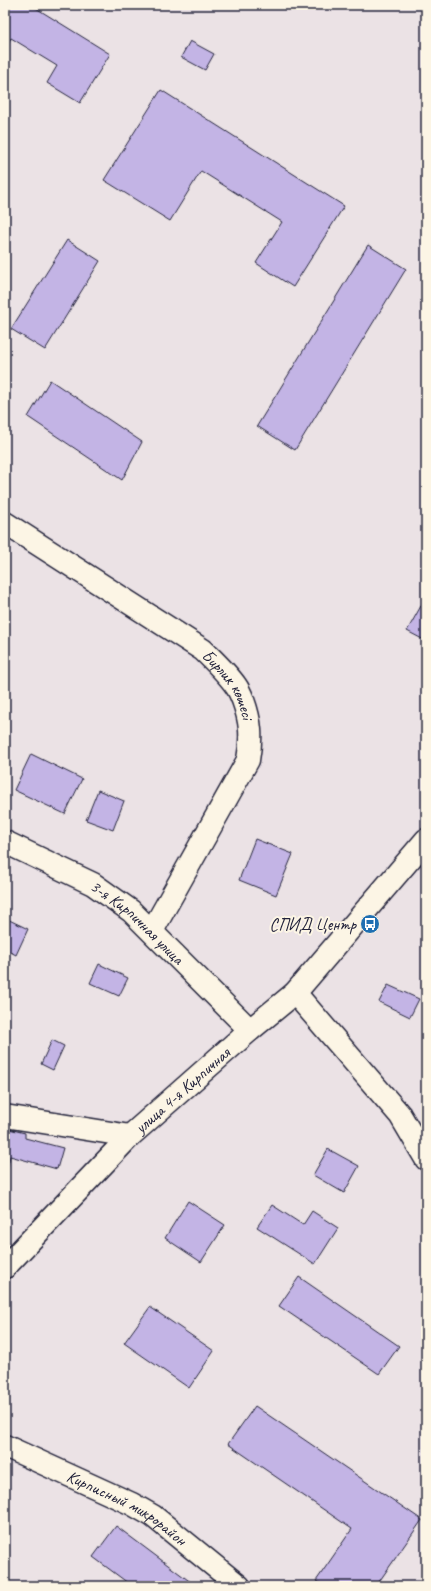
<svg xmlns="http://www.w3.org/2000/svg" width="431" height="1591" viewBox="0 0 431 1591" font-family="Caveat,sans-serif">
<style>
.building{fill:#c3b4e5;stroke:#22223b}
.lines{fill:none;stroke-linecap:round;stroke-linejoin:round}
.minor-casing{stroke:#22223b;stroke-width:25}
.minor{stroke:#fcf5e5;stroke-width:22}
.labels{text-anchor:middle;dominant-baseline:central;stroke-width:4;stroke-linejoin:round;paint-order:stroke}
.street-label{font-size:17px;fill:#22223b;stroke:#fcf5e5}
.poi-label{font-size:17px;fill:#22223b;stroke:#fcf5e5;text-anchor:end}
</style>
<rect width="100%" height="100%" fill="#ebe2e5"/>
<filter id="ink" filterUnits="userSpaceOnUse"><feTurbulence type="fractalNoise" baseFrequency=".025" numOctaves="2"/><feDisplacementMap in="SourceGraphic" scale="8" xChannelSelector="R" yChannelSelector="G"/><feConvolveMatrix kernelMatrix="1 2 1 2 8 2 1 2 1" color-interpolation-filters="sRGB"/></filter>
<g filter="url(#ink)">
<!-- building -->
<g class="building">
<path d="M 5,5 L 31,5 L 110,54 L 80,103 L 47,83 L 57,66 L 11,38 L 5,48 Z"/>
<path d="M 190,41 L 214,54 L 205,70 L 181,57 Z"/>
<path d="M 161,90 L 344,206 L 293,287 L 256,263 L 282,222 L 201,171 L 170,221 L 104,180 Z"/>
<path d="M 67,240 L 100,261 L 45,350 L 11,329 Z"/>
<path d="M 368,245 L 406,269 L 295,450 L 257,426 Z"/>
<path d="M 50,380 L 142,442 L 122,480 L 28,417 Z"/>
<path d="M 426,597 L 426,641 L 407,631 Z"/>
<path d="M 31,754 L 82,779 L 65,814 L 14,790 Z"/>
<path d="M 98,790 L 124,801 L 113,830 L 86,820 Z"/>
<path d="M 255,839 L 293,854 L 276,895 L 239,880 Z"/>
<path d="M 5,918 L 28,929 L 16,955 L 5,949 Z"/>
<path d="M 99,964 L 128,978 L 119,996 L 90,983 Z"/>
<path d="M 388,985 L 419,999 L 410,1017 L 379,1002 Z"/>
<path d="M 52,1040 L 64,1046 L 53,1070 L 41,1064 Z"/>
<path d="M 5,1128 L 25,1133 L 25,1138 L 63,1148 L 57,1169 L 10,1156 L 7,1169 L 5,1168 Z"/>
<path d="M 328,1149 L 359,1166 L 344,1193 L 313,1175 Z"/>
<path d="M 188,1201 L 225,1225 L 201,1262 L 165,1238 Z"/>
<path d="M 272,1205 L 303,1225 L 312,1211 L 338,1228 L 315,1264 L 257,1227 Z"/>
<path d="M 299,1277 L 399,1346 L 379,1374 L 279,1306 Z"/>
<path d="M 150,1307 L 214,1351 L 189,1388 L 124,1343 Z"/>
<path d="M 255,1406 L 422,1520 L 376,1586 L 324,1586 L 316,1581 L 352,1529 L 228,1444 Z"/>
<path d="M 116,1526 L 196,1586 L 132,1586 L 93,1557 Z"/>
</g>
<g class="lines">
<defs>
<g id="minor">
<path id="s1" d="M 5,523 L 203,650 C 215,662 227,673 236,686 C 239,690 241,695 243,700 C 251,722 252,737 248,760 L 152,931"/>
<path id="s2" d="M 5,842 L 93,884 L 131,911 L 250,1030"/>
<path d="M 295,993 L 400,1115 L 426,1159"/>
<path id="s3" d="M 5,1116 L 130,1136 L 250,1030 L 295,993 L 426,840"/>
<path d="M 5,1267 L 130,1136"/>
<path id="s4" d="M 5,1446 L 132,1504 L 153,1516 L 239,1586"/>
</g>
</defs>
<!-- minor casing -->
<use href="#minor" class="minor-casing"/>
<!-- minor -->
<use href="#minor" class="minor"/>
</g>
</g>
<!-- icons -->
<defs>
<symbol id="bus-disc" viewBox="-11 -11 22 22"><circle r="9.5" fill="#1f6fb2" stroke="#fcf5e5"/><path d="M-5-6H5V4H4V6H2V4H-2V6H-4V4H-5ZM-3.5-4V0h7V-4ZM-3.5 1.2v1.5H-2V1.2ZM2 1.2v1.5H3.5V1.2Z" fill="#fff"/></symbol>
</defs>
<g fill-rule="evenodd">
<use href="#bus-disc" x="359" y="913" width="22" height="22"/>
</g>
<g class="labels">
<!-- street labels -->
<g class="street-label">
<text stroke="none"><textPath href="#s1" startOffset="279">Бирлик көшесі</textPath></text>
<text stroke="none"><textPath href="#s2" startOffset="156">3-я Кирпичная улица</textPath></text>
<text stroke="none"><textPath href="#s3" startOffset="196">улица 4-я Кирпичная</textPath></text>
<text stroke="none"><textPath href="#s4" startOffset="137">Кирписный микрорайон</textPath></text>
</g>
<!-- poi labels -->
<g class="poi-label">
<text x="356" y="924">СПИД Центр</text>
</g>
</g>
<!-- margin -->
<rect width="431" height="1591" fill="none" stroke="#fcf5e5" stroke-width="20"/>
<rect x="10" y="10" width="411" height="1571" fill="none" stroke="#22223b" stroke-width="1.5" filter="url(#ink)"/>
</svg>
